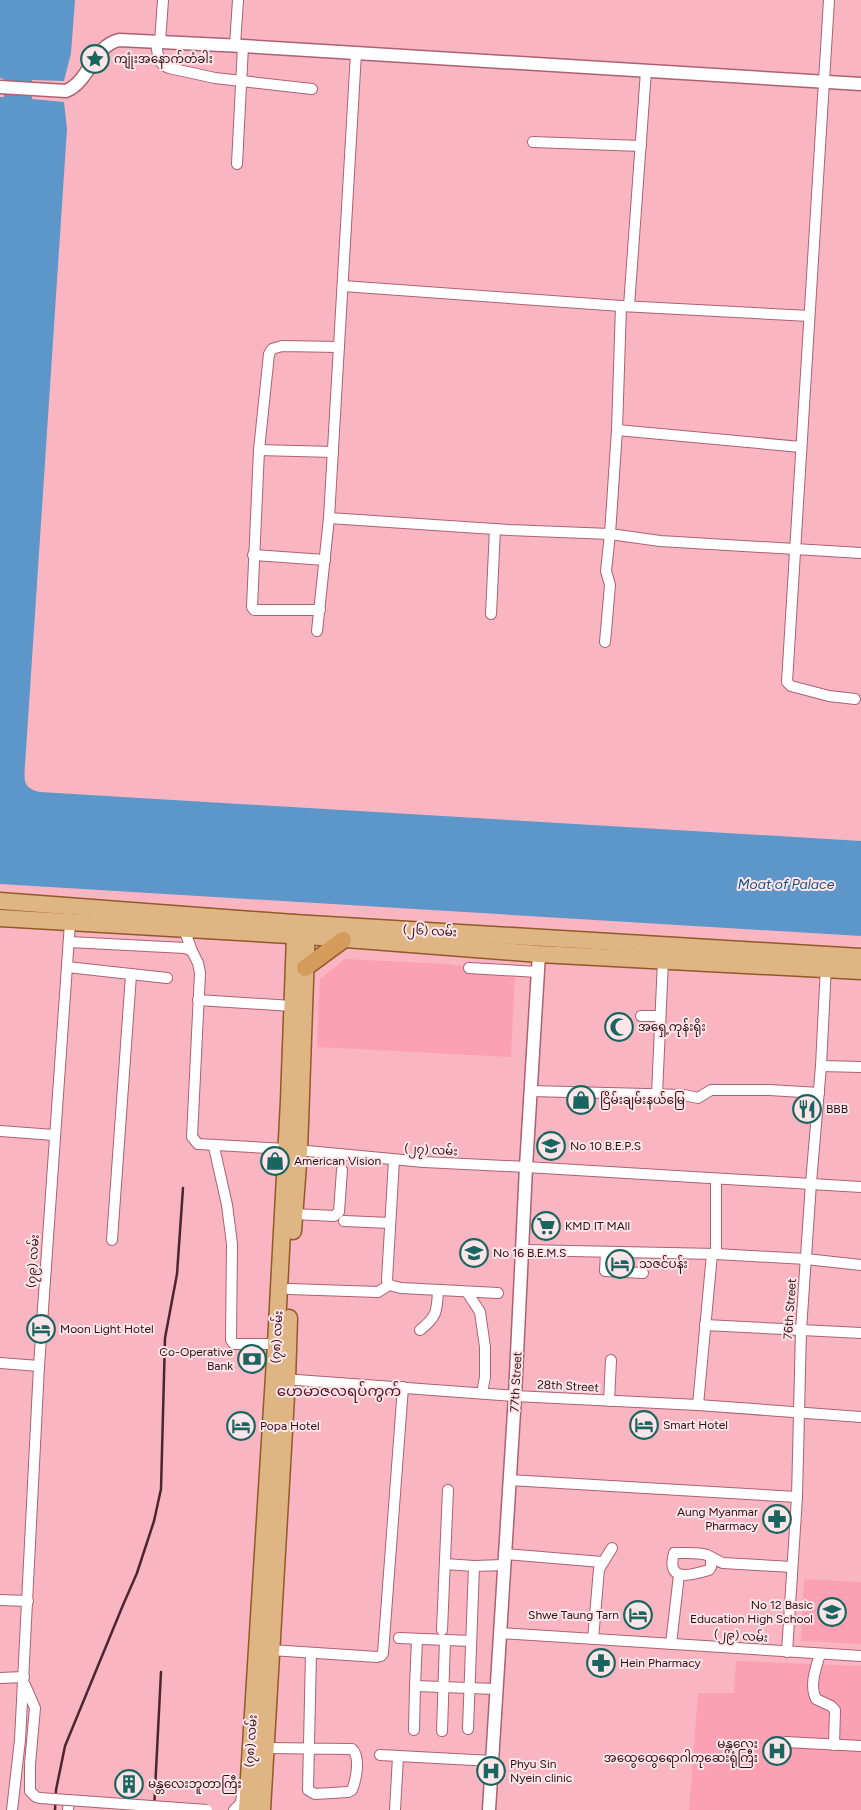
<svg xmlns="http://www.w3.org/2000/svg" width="861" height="1810" viewBox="0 0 861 1810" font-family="Figtree,'Noto Sans Myanmar',sans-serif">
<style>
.built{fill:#fca1b4}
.water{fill:#5d96c9}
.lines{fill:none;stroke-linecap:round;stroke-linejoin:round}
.minor-casing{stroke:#ac6171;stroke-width:12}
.tertiary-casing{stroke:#ac6171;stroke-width:15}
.primary-casing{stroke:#915a27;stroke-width:19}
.trunk-casing{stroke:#915a27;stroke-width:19}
.minor{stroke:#fff;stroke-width:10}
.tertiary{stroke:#fff;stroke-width:12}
.primary{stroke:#deb583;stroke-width:16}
.trunk{stroke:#d39c5a;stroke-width:16}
.rail{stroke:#4a272f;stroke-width:2.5}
.minor-bridge-casing{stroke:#ac6171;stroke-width:12;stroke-linecap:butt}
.minor-bridge{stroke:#fff;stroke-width:10}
.labels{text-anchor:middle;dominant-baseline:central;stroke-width:4;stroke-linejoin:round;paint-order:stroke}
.poi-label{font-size:12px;fill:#2b0e15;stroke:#ffe4e8;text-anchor:start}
.street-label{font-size:12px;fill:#2b0e15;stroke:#ffe4e8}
.water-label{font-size:14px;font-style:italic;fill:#0f5181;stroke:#ffe4e8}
.quarter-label{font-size:15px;fill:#520e24;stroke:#ffe4e8}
</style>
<rect width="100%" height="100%" fill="#f9b6c2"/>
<!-- built -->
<g class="built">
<path d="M 345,959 L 446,964 L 515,972 L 511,1057 L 317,1047 L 320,979 Z"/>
<path d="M 804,1579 L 861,1582 L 861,1644 L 801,1641 Z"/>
<path d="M 736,1661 L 861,1666 L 861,1810 L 689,1810 L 698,1693 L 734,1693 Z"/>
</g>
<!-- water -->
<path class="water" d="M 0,0 L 75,0 L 71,53 L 64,81 L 32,80 L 32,99 L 64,102 L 67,129 L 25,765 C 24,781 23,788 40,792 L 861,841 L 861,936 L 0,884 L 0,97 L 4,97 L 4,79 L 0,78 Z"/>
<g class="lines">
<defs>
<g id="minor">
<path d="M 829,0 L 787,682 L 791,686 L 829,696 L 855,699"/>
<path d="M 156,42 C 158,54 157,64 169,68 L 215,78 L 312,89"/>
<path d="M 160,42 L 163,0"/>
<path d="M 235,45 L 238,0"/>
<path d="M 533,142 L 641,146"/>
<path d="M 237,164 L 243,46"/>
<path d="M 343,286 L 621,306 L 809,316"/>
<path d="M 621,306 L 617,430 L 801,447"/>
<path d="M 629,306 L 646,71"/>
<path d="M 259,450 L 333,452"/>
<path d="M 329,518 L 509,530 L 610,534 L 660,541 L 861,553"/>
<path d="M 253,555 L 325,560"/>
<path d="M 320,610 L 254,610 L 252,607 L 259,450 L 269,354 L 272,349 L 282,346 L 339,347"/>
<path d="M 491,614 L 495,529"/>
<path d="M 317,631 L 329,518 L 356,53"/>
<path d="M 605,642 L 610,585 L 606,571 L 610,534 L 617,430"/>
<path d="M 184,929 L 192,951 L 198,963 L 200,973 L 192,1137 L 198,1144 L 286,1149 L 424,1162 L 526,1167 L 861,1187"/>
<path d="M 69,942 L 185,948 L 192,951"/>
<path d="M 67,967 L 167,978"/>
<path d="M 469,968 L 538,972"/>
<path d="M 198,1000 L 292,1006"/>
<path d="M 641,1016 L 660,1016"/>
<path d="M 821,1066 L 861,1067"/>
<path d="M 531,1091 L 684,1095 L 698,1098 L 711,1090 L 769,1090 L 819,1093"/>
<path d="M 657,1094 L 663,961"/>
<path d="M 0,1131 L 54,1135"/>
<path d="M 214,1147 L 227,1205 L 232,1244 L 231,1340 L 234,1344 L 276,1344"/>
<path d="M 394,1160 L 387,1280 L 389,1285 L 401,1288 L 498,1293"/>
<path d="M 294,1214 L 334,1216 L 339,1212 L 342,1170"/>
<path d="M 344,1221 L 390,1223"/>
<path d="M 112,1240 L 131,975"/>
<path d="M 522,1250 L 716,1254 L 806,1259 L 861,1265"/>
<path d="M 606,1252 L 605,1271 L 643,1273"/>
<path d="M 716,1254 L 716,1179"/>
<path d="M 289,1289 L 378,1292 L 389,1285"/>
<path d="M 467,1292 L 480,1312 L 485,1347 L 485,1377 L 482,1393"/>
<path d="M 705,1325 L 861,1333"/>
<path d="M 420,1330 C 437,1317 437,1311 438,1291"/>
<path d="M 0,1363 L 39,1366"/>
<path d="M 283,1379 L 515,1396 L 698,1405 L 861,1417"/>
<path d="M 609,1401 L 611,1360"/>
<path d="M 698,1405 L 712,1254"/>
<path d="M 509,1480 L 797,1497"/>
<path d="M 505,1554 L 602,1562"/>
<path d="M 711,1557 L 711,1567 L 709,1570 C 689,1576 666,1582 674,1553 L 677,1553 C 687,1553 698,1552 707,1555 C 712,1557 717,1561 723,1563 L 792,1567"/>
<path d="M 445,1564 L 474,1566"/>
<path d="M 0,1600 L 28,1601"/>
<path d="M 442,1630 L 448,1490"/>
<path d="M 499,1633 L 861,1656"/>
<path d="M 399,1638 L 471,1641"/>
<path d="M 417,1639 L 415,1686 L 496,1689"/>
<path d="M 593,1639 L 599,1569 L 612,1548"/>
<path d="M 671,1644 L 679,1575"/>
<path d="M 271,1650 L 377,1657 L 381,1656 L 383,1653 L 403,1387"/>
<path d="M 787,1652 L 797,1497 L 801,1330 L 811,1183 L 821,1066 L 826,966"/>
<path d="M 820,1654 C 816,1668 809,1685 816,1699 L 831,1706 L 835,1710 L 834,1745"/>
<path d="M 0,1678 L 24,1677"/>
<path d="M 25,1685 L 35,1708 L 30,1764"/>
<path d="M 468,1729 L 474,1566 L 504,1565"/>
<path d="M 414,1730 L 415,1686"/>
<path d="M 442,1731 L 445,1640"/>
<path d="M 786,1742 L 861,1746"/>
<path d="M 267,1748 L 352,1749 C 361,1757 356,1780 352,1790 L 348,1792 L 315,1794 L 308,1790 L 311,1653"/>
<path d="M 380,1755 L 492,1761"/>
<path d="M 12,1810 L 20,1740 L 39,1366 L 70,923"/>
<path d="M 68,1810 L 69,1800"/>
<path d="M 234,1810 L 241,1803 L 242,1794"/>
<path d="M 395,1810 L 398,1757"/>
</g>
<g id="tertiary">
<path d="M 0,87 L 66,91 C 90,81 93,46 119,40 L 243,46 L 861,84"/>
<path d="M 489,1810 L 515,1396 L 526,1167 L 539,954"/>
</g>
<g id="primary">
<path d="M 0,901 L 294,923 L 861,957"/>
<path d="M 0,918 L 307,936 L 539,954 L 861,971"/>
<path d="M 293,1231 L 299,1151 L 307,924"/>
<path d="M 247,1810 L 276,1344 L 289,1101 L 295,936 L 294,923"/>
<path d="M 262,1810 L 287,1379 L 289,1318"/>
</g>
<path id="trunk" d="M 305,968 L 343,940"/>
</defs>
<!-- minor casing -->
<use href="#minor" class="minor-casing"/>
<!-- tertiary casing -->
<use href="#tertiary" class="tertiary-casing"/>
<!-- primary casing -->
<use href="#primary" class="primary-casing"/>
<!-- trunk casing -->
<use href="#trunk" class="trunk-casing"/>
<!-- minor -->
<use href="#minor" class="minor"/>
<!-- tertiary -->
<use href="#tertiary" class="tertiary"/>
<!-- primary -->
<use href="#primary" class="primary"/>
<!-- trunk -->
<use href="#trunk" class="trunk"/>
<!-- rail -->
<g class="rail">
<path d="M 55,1810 L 56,1790 L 65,1746 L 123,1605 L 137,1573 L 154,1521 L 161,1489 L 165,1338 L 177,1274 L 183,1188"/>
<path d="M 154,1810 L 161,1672"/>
</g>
<defs>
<path id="minor-bridge" d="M 30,1764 L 30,1791 L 36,1797 L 40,1798 L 207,1810"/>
</defs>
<!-- minor-bridge casing -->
<use href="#minor-bridge" class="minor-bridge-casing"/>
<!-- minor-bridge -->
<use href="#minor-bridge" class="minor-bridge"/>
</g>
<!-- icons -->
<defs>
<symbol id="sight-ring" viewBox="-11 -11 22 22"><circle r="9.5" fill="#ffe4e8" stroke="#19655f" stroke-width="1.5"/><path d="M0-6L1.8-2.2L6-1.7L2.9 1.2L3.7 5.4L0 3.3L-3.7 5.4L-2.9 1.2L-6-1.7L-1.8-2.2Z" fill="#19655f"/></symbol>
<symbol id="mosque-ring" viewBox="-11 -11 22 22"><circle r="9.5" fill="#ffe4e8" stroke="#19655f" stroke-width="1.5"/><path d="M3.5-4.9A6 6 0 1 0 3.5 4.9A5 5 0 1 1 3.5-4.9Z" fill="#19655f"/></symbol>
<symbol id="shop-ring" viewBox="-11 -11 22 22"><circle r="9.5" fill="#ffe4e8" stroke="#19655f" stroke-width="1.5"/><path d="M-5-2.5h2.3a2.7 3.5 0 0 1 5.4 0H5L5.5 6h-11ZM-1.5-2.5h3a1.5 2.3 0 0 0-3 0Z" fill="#19655f"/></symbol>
<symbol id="restaurant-ring" viewBox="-11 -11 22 22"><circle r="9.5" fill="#ffe4e8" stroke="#19655f" stroke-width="1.5"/><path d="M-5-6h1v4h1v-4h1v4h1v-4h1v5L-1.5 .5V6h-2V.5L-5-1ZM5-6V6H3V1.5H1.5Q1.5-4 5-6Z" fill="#19655f"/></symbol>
<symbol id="school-ring" viewBox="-11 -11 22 22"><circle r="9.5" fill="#ffe4e8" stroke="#19655f" stroke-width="1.5"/><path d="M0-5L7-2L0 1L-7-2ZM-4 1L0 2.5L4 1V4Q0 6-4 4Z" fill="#19655f"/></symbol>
<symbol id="supermarket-ring" viewBox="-11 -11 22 22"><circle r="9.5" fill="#ffe4e8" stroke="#19655f" stroke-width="1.5"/><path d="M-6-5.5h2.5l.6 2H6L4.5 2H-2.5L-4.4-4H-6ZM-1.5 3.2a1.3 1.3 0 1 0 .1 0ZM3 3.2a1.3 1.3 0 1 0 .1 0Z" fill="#19655f"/></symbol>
<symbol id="hotel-ring" viewBox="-11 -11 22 22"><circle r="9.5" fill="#ffe4e8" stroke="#19655f" stroke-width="1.5"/><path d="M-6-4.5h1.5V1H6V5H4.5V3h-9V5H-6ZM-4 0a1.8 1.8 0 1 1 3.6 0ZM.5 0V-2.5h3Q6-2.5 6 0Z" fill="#19655f"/></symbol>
<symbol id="bank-ring" viewBox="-11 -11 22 22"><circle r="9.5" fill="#ffe4e8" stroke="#19655f" stroke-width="1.5"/><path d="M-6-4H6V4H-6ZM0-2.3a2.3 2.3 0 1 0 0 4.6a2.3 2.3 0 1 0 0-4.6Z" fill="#19655f"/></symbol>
<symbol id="pharmacy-ring" viewBox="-11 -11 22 22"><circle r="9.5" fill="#ffe4e8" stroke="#19655f" stroke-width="1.5"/><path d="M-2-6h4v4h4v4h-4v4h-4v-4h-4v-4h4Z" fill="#19655f"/></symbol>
<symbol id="hospital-ring" viewBox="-11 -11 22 22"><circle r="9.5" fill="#ffe4e8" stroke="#19655f" stroke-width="1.5"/><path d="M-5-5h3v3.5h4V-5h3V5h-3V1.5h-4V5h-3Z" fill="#19655f"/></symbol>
<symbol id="building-ring" viewBox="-11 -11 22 22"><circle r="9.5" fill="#ffe4e8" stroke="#19655f" stroke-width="1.5"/><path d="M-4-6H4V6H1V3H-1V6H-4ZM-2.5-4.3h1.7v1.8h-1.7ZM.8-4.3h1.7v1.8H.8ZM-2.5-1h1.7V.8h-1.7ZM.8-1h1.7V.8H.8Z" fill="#19655f"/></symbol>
</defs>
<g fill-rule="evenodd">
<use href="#sight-ring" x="79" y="43" width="32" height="32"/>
<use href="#mosque-ring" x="603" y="1011" width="32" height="32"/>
<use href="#shop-ring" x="565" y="1084" width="32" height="32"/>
<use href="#restaurant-ring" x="791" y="1093" width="32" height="32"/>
<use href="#school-ring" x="535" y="1130" width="32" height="32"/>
<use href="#shop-ring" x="259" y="1145" width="32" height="32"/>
<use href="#supermarket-ring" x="530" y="1210" width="32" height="32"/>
<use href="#school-ring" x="458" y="1237" width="32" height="32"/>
<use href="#hotel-ring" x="604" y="1248" width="32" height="32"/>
<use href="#hotel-ring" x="25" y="1313" width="32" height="32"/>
<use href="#bank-ring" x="236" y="1343" width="32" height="32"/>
<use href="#hotel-ring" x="628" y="1409" width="32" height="32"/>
<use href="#hotel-ring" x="225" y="1410" width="32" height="32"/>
<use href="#pharmacy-ring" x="761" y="1503" width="32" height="32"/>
<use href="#school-ring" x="816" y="1596" width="32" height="32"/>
<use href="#hotel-ring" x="622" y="1599" width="32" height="32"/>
<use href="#pharmacy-ring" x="585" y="1647" width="32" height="32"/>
<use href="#hospital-ring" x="761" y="1735" width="32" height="32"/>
<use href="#hospital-ring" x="475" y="1755" width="32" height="32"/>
<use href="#building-ring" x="113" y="1768" width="32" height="32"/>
</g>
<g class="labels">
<!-- poi labels -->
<g class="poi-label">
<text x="114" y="59">ကျုံးအနောက်တံခါး</text>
<text x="638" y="1027">အရှေ့ကုန်းရိုး</text>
<text x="600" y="1100">ငြိမ်းချမ်း‌နယ်မြေ</text>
<text x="826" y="1109">BBB</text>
<text x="570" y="1146">No 10 B.E.P.S</text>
<text x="294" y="1161">American Vision</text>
<text x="565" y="1226">KMD IT MAll</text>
<text x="493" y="1253">No 16 B.E.M.S</text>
<text x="639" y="1264">သဇင်ပန်း</text>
<text x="60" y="1329">Moon Light Hotel</text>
<text x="233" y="1352" text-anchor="end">Co-Operative<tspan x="233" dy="14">Bank</tspan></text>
<text x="663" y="1425">Smart Hotel</text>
<text x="260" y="1426">Popa Hotel</text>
<text x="758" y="1512" text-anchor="end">Aung Myanmar<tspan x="758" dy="14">Pharmacy</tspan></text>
<text x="813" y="1605" text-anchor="end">No 12 Basic<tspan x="813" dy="14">Education High School</tspan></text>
<text x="619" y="1615" text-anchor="end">Shwe Taung Tarn</text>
<text x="620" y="1663">Hein Pharmacy</text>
<text x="758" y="1744" text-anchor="end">မန္တလေး<tspan x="758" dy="14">အထွေထွေရောဂါကုဆေးရုံကြီး</tspan></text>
<text x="510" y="1764">Phyu Sin<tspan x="510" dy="14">Nyein clinic</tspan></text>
<text x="148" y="1784">မန္တလေးဘူတာကြီး</text>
</g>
<!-- street labels -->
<g class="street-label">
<text transform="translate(430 931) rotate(3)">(၂၆) လမ်း</text>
<text transform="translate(431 1150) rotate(3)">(၂၇) လမ်း</text>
<text transform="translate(33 1261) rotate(-86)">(၇၉) လမ်း</text>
<text transform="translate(790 1309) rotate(-86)">76th Street</text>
<text transform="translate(277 1337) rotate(-87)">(၇၈) လမ်း</text>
<text transform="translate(516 1382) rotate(-87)">77th Street</text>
<text transform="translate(568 1386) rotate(3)">28th Street</text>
<text transform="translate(741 1636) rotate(4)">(၂၉) လမ်း</text>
<text transform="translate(251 1741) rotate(-86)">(၇၈) လမ်း</text>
</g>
<!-- water labels -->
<g class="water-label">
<text x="786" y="884">Moat of Palace</text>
</g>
<!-- quarter labels -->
<g class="quarter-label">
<text x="339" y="1391">ဟေမာဇလရပ်ကွက်</text>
</g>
</g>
</svg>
